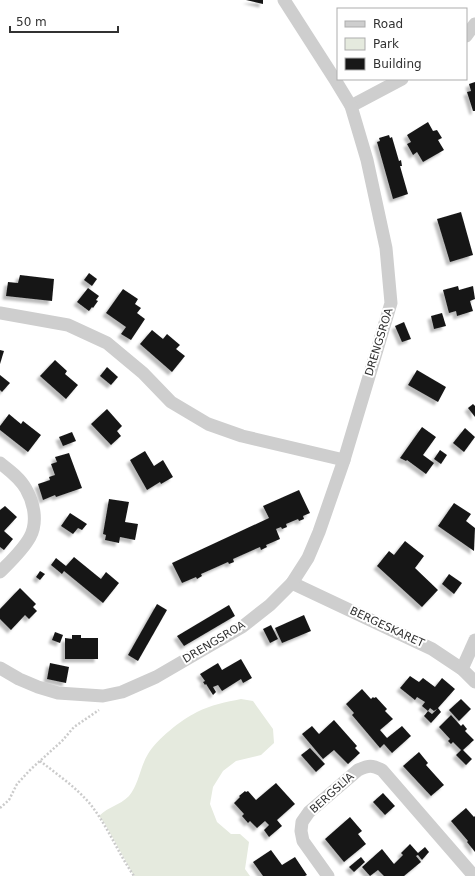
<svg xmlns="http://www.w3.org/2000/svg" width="475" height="876" viewBox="0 0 475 876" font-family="'DejaVu Sans',sans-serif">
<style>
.green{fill:#e5eade}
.building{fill:#181818;filter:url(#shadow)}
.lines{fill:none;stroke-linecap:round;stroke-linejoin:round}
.path{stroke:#cbcbcb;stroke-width:2.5;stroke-dasharray:2 2;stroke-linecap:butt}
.minor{stroke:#cecece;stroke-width:13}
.labels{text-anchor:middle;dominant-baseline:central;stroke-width:4;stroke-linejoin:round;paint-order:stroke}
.street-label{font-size:11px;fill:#313131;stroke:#fff}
</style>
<defs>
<filter id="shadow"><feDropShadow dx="-3.5" dy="3.5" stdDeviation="1" flood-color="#0004"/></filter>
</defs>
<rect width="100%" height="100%" fill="#fff"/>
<!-- green -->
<path class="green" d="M 241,699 L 253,701 L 273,729 L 274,743 L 261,755 L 236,761 L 223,771 L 213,787 L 210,804 L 217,822 L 231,834 L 240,834 L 249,842 L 245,869 L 250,876 L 134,876 L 105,824 L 99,816 C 109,806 119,806 129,796 C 139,784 140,767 148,754 C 157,739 181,720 197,712 C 211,705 226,702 241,699 Z"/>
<!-- building -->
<g class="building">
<path d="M 246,0 L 263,0 L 263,4 Z"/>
<path d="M 475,82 L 475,111 L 473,111 L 467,92 L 471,91 L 469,84 Z"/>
<path d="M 428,122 L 433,131 L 437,130 L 442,138 L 438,140 L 444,150 L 423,162 L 417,152 L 413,155 L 407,144 L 411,142 L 407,135 Z"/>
<path d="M 389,135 L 390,138 L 392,137 L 399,161 L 401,160 L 402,166 L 400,166 L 408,194 L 393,199 L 377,142 L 380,141 L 379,138 Z"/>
<path d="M 461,212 L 473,255 L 450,262 L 437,219 Z"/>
<path d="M 89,273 L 97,279 L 92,286 L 84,280 Z"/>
<path d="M 20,275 L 54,279 L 52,301 L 6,296 L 8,282 L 18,283 Z"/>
<path d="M 458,286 L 459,290 L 473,286 L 475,299 L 470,301 L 473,311 L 457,316 L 456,311 L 449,313 L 443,290 Z"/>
<path d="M 88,288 L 99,296 L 96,300 L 98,301 L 93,308 L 92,307 L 89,311 L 77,302 Z"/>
<path d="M 123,289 L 138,299 L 135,304 L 141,308 L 137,313 L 145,319 L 131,340 L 121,334 L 126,327 L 106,313 Z"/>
<path d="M 442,313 L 446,326 L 434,329 L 431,316 Z"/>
<path d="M 404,322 L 411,339 L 402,342 L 395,326 Z"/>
<path d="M 152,330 L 163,339 L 167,334 L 180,345 L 176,349 L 185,356 L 172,372 L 140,344 Z"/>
<path d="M 0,350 L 4,351 L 0,364 Z"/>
<path d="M 55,360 L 67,371 L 65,374 L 78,385 L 66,399 L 40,376 Z"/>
<path d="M 107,367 L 118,377 L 111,385 L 100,376 Z"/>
<path d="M 417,370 L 446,387 L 438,402 L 408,385 Z"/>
<path d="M 0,375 L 10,383 L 2,392 L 0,390 Z"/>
<path d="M 473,404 L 475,406 L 475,417 L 468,408 Z"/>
<path d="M 107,409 L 122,426 L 117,431 L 121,436 L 111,445 L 91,424 Z"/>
<path d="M 9,414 L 21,424 L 23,421 L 41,435 L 28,452 L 0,430 L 0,426 Z"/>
<path d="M 422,427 L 436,437 L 423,455 L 434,463 L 426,474 L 407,460 L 406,461 L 400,458 Z"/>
<path d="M 465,428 L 475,437 L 464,452 L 453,443 Z"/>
<path d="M 72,432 L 76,441 L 63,446 L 59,437 Z"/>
<path d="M 440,450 L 447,455 L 441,464 L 434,459 Z"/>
<path d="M 145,451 L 154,466 L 163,460 L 173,477 L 161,484 L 160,482 L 147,490 L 130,460 Z"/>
<path d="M 69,453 L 82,488 L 56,497 L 55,495 L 43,500 L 38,484 L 50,480 L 49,477 L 55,475 L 51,464 L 57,462 L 55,457 Z"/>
<path d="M 299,490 L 310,513 L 303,516 L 304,519 L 299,521 L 298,519 L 286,524 L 287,527 L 282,529 L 281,527 L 276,529 L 280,539 L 266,545 L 267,547 L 261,550 L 260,547 L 233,559 L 234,562 L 229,564 L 228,562 L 201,574 L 202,576 L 197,579 L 196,577 L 182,583 L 172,563 L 269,518 L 263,506 Z"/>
<path d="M 109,499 L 129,502 L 125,522 L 138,524 L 135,540 L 120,537 L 119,543 L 105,540 L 106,535 L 103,534 Z"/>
<path d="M 454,503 L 471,514 L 466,521 L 475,528 L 474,551 L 438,526 Z"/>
<path d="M 5,506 L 17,517 L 4,531 L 13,539 L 4,550 L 0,547 L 0,510 Z"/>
<path d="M 70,513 L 87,524 L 82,530 L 78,528 L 73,534 L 61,526 Z"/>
<path d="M 405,541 L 424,556 L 415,568 L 438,590 L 422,607 L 377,566 L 389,551 L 394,555 Z"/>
<path d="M 74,557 L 101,579 L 106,572 L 119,583 L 103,603 L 64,571 L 62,574 L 51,565 L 56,558 L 66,566 Z"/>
<path d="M 40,571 L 45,574 L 40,580 L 36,577 Z"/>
<path d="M 449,574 L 462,583 L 454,594 L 442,584 Z"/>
<path d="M 20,588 L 36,604 L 33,607 L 37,611 L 29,619 L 25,615 L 11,630 L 0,619 L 0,609 Z"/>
<path d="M 157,604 L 167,610 L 138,661 L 128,655 Z"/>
<path d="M 229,605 L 235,616 L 184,646 L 177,636 Z"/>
<path d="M 304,615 L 311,631 L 282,643 L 275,628 Z"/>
<path d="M 271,625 L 278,639 L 270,643 L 263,629 Z"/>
<path d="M 55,632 L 63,635 L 60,643 L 52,640 Z"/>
<path d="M 72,635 L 81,635 L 81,638 L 98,638 L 98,659 L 65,659 L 65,638 L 72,639 Z"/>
<path d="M 241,659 L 252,678 L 243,683 L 241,679 L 222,691 L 218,685 L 213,687 L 216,692 L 213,695 L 206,684 L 205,685 L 203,682 L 205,681 L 200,674 L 218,663 L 222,670 Z"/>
<path d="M 50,663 L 69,667 L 66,683 L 47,679 Z"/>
<path d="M 410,676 L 419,682 L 423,678 L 435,687 L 442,678 L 455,689 L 438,708 L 441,712 L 431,723 L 424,716 L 428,711 L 432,714 L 437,709 L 434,711 L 430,708 L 428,711 L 422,706 L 425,702 L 417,697 L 415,700 L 400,688 Z"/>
<path d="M 362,689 L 371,699 L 373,697 L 374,698 L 376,697 L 387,709 L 385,711 L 393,719 L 380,730 L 387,738 L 402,726 L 411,736 L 392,753 L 384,744 L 380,748 L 352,715 L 354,713 L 346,704 Z"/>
<path d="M 461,699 L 471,709 L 459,721 L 449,710 Z"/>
<path d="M 451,715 L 461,726 L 463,724 L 467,729 L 465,731 L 474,740 L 463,750 L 472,759 L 466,765 L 456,755 L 461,750 L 453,742 L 451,744 L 448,741 L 450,739 L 439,727 Z"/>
<path d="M 334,720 L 357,746 L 355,748 L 360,753 L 348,764 L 334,750 L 323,759 L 302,734 L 312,726 L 319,734 Z"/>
<path d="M 310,748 L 325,764 L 316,772 L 301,755 Z"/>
<path d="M 419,752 L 428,763 L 426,765 L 444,785 L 431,796 L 403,766 Z"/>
<path d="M 276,783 L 295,804 L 277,820 L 282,826 L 269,837 L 264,830 L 269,825 L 265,821 L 257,828 L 250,821 L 248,823 L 242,816 L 244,814 L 234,803 L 240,797 L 239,796 L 245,791 L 246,792 L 248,791 L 256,800 Z"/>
<path d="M 383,793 L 395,806 L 385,815 L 373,802 Z"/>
<path d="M 466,808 L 474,817 L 475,816 L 475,852 L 467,842 L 468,841 L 451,821 Z"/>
<path d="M 350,817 L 362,831 L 358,834 L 366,844 L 344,862 L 325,839 Z"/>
<path d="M 410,844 L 418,853 L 425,847 L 429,852 L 422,860 L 418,855 L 416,856 L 421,862 L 404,876 L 384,876 L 378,870 L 370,876 L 362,867 L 382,849 L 394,864 L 403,855 L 401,853 Z"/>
<path d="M 271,850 L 282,865 L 295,857 L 307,875 L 305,876 L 263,876 L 253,862 Z"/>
<path d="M 361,857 L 365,862 L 354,872 L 349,867 Z"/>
</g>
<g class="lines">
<!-- path -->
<g class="path">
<path d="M 40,761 C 57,774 77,788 91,805 C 108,827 118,853 134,876"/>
<path d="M 0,808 L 9,800 L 17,784 L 31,769 L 62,741 L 74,727 L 99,710"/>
</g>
<!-- minor -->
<g class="minor">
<path d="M 284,0 L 334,78 L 351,106 L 402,79"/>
<path d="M 466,36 L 475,24"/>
<path d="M 0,313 L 68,325 L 107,343 L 143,373 L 171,402 L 208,424 L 242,436 L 344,460"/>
<path d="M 0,463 C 9,470 20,478 26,489 C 34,503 38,522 30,537 C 23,550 11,561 0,572"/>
<path d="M 292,583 L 432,649 L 462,669 L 475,682"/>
<path d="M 0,668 L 19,679 L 38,687 L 58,693 L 103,696 L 122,692 L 156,677 L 242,627 L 270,605 L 292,583 L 308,558 L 319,532 L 344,460 L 391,303 L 386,248 L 367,160 L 351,106"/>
<path d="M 462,669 L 475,640"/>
<path d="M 328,876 L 303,841 L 301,831 L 302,822 L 309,812 L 358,770 C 369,765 372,765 382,770 L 474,876"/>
</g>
</g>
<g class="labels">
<!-- street labels -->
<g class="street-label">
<text transform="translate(379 342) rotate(-73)">DRENGSROA</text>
<text transform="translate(387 627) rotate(25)">BERGESKARET</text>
<text transform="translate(214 642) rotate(-31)">DRENGSROA</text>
<text transform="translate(332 793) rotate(-42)">BERGSLIA</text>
</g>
</g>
<!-- legend -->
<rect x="337" y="8" width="130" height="72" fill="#ffffff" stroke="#adadad"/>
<rect x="345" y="21" width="20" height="6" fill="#cecece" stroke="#adadad"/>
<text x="373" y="28" font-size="12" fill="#313131">Road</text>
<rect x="345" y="38" width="20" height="12" fill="#e5eade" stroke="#adadad"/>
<text x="373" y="48" font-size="12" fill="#313131">Park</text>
<rect x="345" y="58" width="20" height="12" fill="#181818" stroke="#adadad"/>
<text x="373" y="68" font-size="12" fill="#313131">Building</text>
<!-- scale -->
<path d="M10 26v6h108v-6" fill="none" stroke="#313131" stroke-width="2"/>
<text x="16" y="26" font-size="12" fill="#313131" stroke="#ffffff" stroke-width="3" paint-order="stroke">50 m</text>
</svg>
